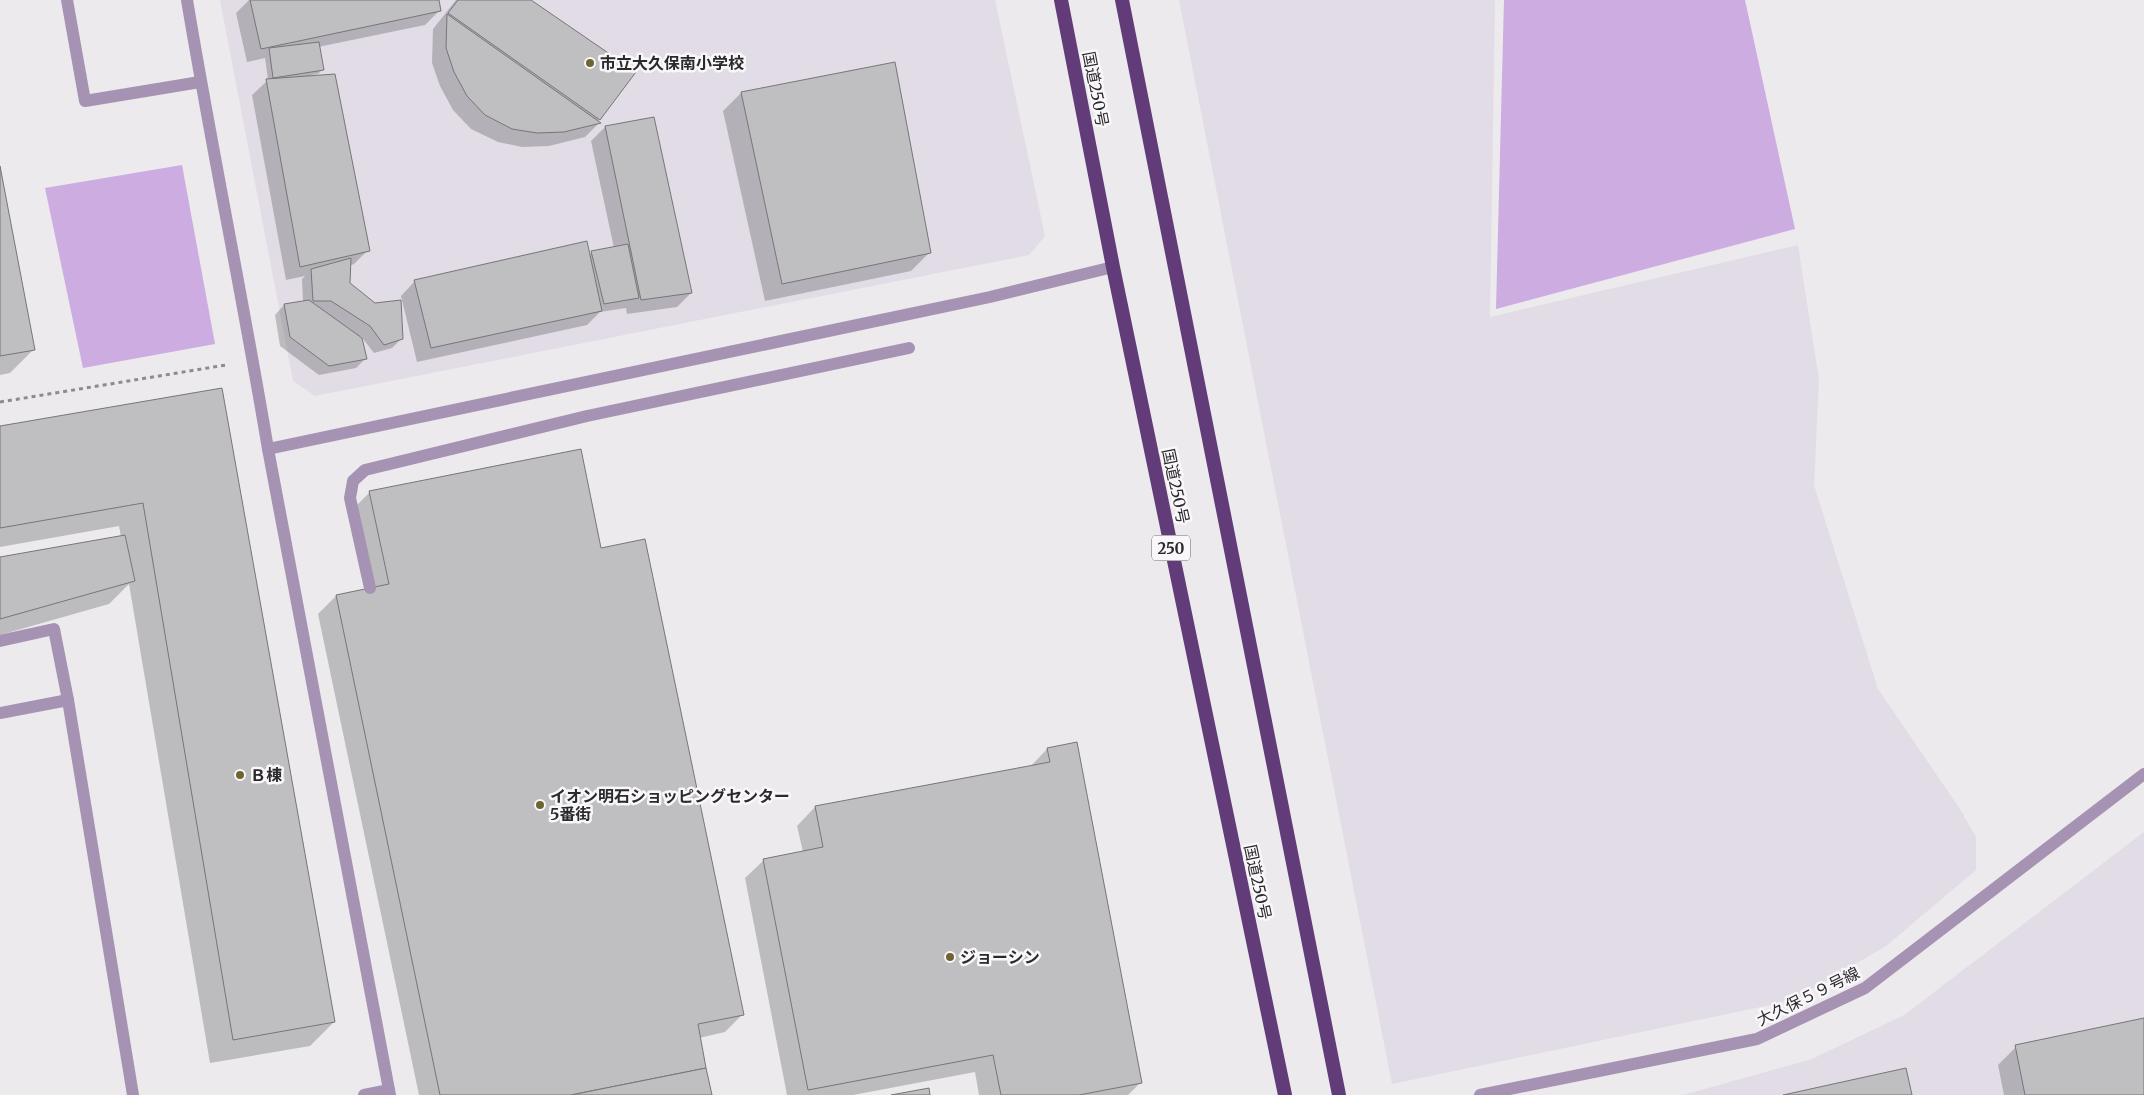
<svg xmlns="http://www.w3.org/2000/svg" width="2144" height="1095" viewBox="0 0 2144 1095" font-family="Merriweather,'Noto Sans JP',serif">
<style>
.built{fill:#e2dce6}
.green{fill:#ccace1}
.shadow{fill:#0003}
.building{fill:#bfbec1;stroke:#777578}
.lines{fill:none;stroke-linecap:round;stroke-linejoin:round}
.path{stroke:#8c8b8d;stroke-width:3;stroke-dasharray:4 4;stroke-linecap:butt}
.service{stroke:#a693b3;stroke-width:12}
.minor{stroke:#a693b3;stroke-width:12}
.trunk{stroke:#623c78;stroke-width:14}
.poi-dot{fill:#6c6531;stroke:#f9f7fa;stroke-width:2}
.labels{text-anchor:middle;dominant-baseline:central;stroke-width:5;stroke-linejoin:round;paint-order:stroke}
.shield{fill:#f9f7fa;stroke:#696869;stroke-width:1}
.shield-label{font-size:15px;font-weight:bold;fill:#2b2a2b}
.poi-label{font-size:16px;font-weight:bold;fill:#2b2a2b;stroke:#f9f7fa;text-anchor:start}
.street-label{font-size:16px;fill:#2b2a2b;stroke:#f9f7fa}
</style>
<rect width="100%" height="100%" fill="#eceaed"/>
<!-- built -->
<g class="built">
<path d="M 220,0 L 995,0 L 1045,236 L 1029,255 L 315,396 L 293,381 Z"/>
<path d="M 1179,0 L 1495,0 L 1490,317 L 1798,245 L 1819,380 L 1814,485 L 1878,689 L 1960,809 L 1976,837 L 1976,870 L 1886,946 L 1794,1000 L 1392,1084 Z"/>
<path d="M 2144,832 L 2144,1095 L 1683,1095 L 1812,1059 L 1904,1015 Z"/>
</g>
<!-- green -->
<g class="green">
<path d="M 1504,0 L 1745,0 L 1795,229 L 1496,309 Z"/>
<path d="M 182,165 L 215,344 L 83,368 L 45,188 Z"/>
</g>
<!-- shadow -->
<g class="shadow">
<path d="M 249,0 L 438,0 L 439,11 L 425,25 L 318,47 L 323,69 L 318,74 L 311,75 L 368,250 L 354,264 L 349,266 L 349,284 L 402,338 L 392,348 L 374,353 L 360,335 L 366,358 L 356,368 L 319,375 L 280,346 L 275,315 L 284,305 L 303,302 L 302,279 L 305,276 L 286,280 L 252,95 L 268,80 L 265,58 L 247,62 L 236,13 Z"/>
<path d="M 456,0 L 529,0 L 634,72 L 597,122 L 599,123 L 585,137 L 549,146 L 522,147 L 498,142 L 471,129 L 453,110 L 440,86 L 432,63 L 433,29 Z"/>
<path d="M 741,93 L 929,253 L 911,271 L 765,301 L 723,111 Z"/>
<path d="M 605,127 L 691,293 L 677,307 L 627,314 L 626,308 L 600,312 L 587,325 L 417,362 L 401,296 L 415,281 L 589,255 L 592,252 L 614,248 L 591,141 Z"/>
<path d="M 0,172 L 34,349 L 10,373 L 0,375 Z"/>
<path d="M 221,389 L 334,1022 L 310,1046 L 210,1063 L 129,584 L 109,604 L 0,635 L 0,558 L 121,537 L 119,526 L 0,547 L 0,427 Z"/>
<path d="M 370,492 L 600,549 L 743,1014 L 725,1032 L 699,1038 L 711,1095 L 419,1095 L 318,614 L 336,596 L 368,589 L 352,510 Z"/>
<path d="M 1047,749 L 1141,1082 L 1128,1095 L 979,1095 L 975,1072 L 853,1095 L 787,1095 L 745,878 L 764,860 L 803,852 L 797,826 L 815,807 L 1030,767 Z"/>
<path d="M 2144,1019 L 2144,1095 L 2004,1095 L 1998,1065 L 2016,1047 Z"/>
</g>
<!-- building -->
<g class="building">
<path d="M 250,0 L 439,0 L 441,11 L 261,49 Z"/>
<path d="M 458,0 L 531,0 L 636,72 L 600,120 L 448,13 Z"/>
<path d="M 447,14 L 601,123 L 564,132 L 537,133 L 512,129 L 485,115 L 467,96 L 454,72 L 446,48 Z"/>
<path d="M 319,42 L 324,70 L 273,78 L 269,48 Z"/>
<path d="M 895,62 L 931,253 L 782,284 L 741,92 Z"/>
<path d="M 335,74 L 370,251 L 300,267 L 266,79 Z"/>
<path d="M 654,117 L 692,293 L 641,300 L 605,126 Z"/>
<path d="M 0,166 L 35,350 L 0,356 Z"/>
<path d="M 587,241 L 602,311 L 431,348 L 414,280 Z"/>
<path d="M 628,244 L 639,298 L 604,304 L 591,251 Z"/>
<path d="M 351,258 L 350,283 L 375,303 L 401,300 L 403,339 L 384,345 L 370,326 L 331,301 L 313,301 L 311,269 Z"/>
<path d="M 309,300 L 362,338 L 367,359 L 329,366 L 290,337 L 284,304 Z"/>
<path d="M 222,388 L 335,1022 L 233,1040 L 143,503 L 0,528 L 0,426 Z"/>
<path d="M 581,449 L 601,548 L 645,539 L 744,1015 L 698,1024 L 706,1068 L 571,1095 L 440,1095 L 336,595 L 389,584 L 369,491 Z"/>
<path d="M 125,535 L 135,581 L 0,619 L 0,557 Z"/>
<path d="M 1077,742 L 1142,1083 L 1079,1095 L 1001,1095 L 993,1055 L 808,1090 L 763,859 L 823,847 L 815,806 L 1050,762 L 1047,748 Z"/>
<path d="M 2144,1018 L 2144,1095 L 2025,1095 L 2015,1045 Z"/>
<path d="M 706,1068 L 712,1095 L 571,1095 Z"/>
<path d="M 1906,1068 L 1912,1095 L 1783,1095 Z"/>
<path d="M 929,1088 L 930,1095 L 891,1095 Z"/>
</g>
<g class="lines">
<!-- path -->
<path class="path" d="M 0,402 L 226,365"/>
<!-- service -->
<g class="service">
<path d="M 370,588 L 350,498 L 353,481 L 365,470 L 587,416 L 909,348"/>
<path d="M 0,641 L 54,629 L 68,700 L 133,1095"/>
<path d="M 0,713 L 68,700"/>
<path d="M 364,1095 L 389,1090"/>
</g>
<!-- minor -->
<g class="minor">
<path d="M 67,0 L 85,101 L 200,82"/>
<path d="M 187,0 C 212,150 243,299 268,449 L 390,1095"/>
<path d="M 268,449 L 990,297 L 1113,267"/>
<path d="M 1480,1095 L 1757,1039 L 1865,988 L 2144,774"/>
</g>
<!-- trunk -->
<g class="trunk">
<path d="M 1061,0 L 1113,267 L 1285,1095"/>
<path d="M 1122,0 L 1339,1095"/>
</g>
</g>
<!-- markers -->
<g class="poi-dot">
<circle cx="590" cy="63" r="5"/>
<circle cx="240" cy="775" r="5"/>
<circle cx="540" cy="805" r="5"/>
<circle cx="950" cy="957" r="5"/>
</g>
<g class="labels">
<!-- shield labels -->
<rect class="shield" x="1152" y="535.5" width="38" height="25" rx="4"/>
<g class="shield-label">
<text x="1171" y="548">250</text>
</g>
<!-- poi labels -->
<g class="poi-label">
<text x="600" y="63">市立大久保南小学校</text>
<text x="250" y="775">Ｂ棟</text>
<text x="550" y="796">イオン明石ショッピングセンター<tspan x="550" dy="18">5番街</tspan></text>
<text x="960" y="957">ジョーシン</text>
</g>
<!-- street labels -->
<g class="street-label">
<text transform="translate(1096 89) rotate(79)">国道250号</text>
<text transform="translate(1176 486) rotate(78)">国道250号</text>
<text transform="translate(1258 882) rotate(78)">国道250号</text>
<text transform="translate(1808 996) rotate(-26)">大久保５９号線</text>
</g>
</g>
</svg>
